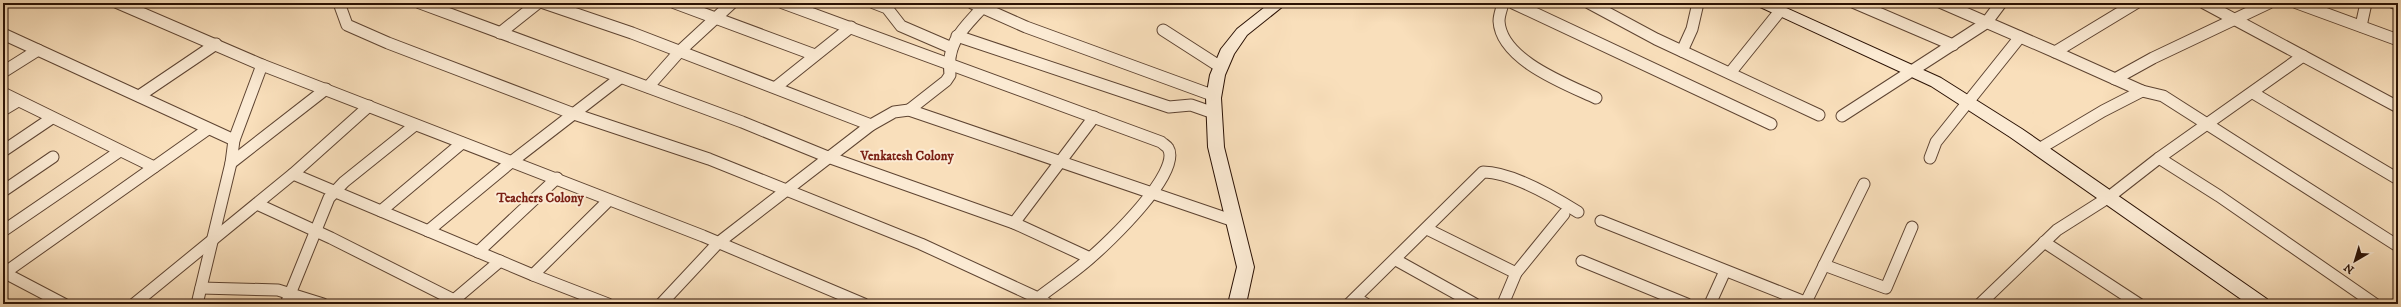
<svg xmlns="http://www.w3.org/2000/svg" width="2401" height="307" viewBox="0 0 2401 307" font-family="'IM FELL DW Pica',serif">
<style>
.lines{fill:none;stroke-linecap:round;stroke-linejoin:round}
.street-casing{stroke:#5e4432;stroke-width:13}
.secondary-casing{stroke:#2a1104;stroke-width:2}
.street{stroke:#fbead3;stroke-width:11}
.secondary{fill:#fbead3;fill-rule:evenodd}
.labels{text-anchor:middle;dominant-baseline:central;stroke-width:4;stroke-linejoin:round;paint-order:stroke}
.neighbourhood-label{font-size:13px;font-weight:bold;fill:#7a1f14;stroke:#fbead3}
</style>
<rect width="100%" height="100%" fill="#f9dfbb"/>
<filter id="stains"><feTurbulence type="fractalNoise" baseFrequency=".005" numOctaves="4"/><feColorMatrix values="0 0 0 0 .2 0 0 0 0 .09 0 0 0 0 .02 0 0 0 .5 -.17"/></filter>
<radialGradient id="worn" r=".72"><stop offset=".6" stop-color="#630" stop-opacity="0"/><stop offset="1" stop-color="#630" stop-opacity=".3"/></radialGradient>
<g class="lines">
<defs>
<g id="street">
<path d="M 118,3 L 262,65 L 703,236 L 864,304"/>
<path d="M 339,3 L 347,25 L 388,43 L 574,114 L 709,159 L 921,244 L 1038,298 C 1055,285 1073,273 1089,259 C 1107,244 1183,172 1168,148 C 1167,146 1163,144 1161,142 L 783,3"/>
<path d="M 420,3 L 742,122 L 828,157 L 1014,223 L 1090,258"/>
<path d="M 544,3 L 632,33 L 871,125"/>
<path d="M 675,3 L 815,55"/>
<path d="M 874,3 L 887,8 L 901,26 L 952,48"/>
<path d="M 972,3 L 1026,27 L 1212,95"/>
<path d="M 1503,3 C 1502,8 1499,15 1499,21 C 1501,60 1566,84 1596,98"/>
<path d="M 1513,3 L 1771,124"/>
<path d="M 1589,3 L 1656,39 L 1819,115"/>
<path d="M 1855,3 L 1953,45"/>
<path d="M 1942,3 L 2055,52 L 2136,3"/>
<path d="M 2204,3 L 2398,107"/>
<path d="M 2297,3 L 2398,40"/>
<path d="M 2394,3 L 2398,4"/>
<path d="M 2361,26 L 2366,3"/>
<path d="M 1163,30 L 1219,66"/>
<path d="M 500,33 L 538,3"/>
<path d="M 3,34 L 234,140"/>
<path d="M 957,36 L 1169,107 L 1191,105 L 1211,112"/>
<path d="M 1682,51 L 1692,29 L 1698,3"/>
<path d="M 2055,52 L 2142,91 L 2163,96 L 2398,246"/>
<path d="M 3,72 L 38,50"/>
<path d="M 1730,73 L 1780,11"/>
<path d="M 2115,79 L 2153,58 L 2269,3"/>
<path d="M 648,87 L 680,51 L 732,3"/>
<path d="M 776,87 L 851,27"/>
<path d="M 3,93 L 154,167"/>
<path d="M 2253,93 L 2398,179"/>
<path d="M 139,96 L 216,44"/>
<path d="M 3,110 L 18,101"/>
<path d="M 909,110 L 946,81 L 950,75 C 946,43 962,30 982,8"/>
<path d="M 1842,116 L 1986,23 L 2001,3"/>
<path d="M 2039,149 L 2103,111 L 2142,91"/>
<path d="M 3,151 L 52,118"/>
<path d="M 1930,158 L 1936,142 L 2020,37"/>
<path d="M 2159,158 L 2219,196 L 2375,304"/>
<path d="M 231,163 L 326,89"/>
<path d="M 293,174 L 533,275 L 608,304"/>
<path d="M 3,191 L 53,157"/>
<path d="M 257,204 L 331,238 L 462,304"/>
<path d="M 381,211 L 462,143"/>
<path d="M 1601,221 L 1810,304"/>
<path d="M 1014,223 L 1094,117"/>
<path d="M 1427,229 L 1516,273"/>
<path d="M 3,231 L 120,151"/>
<path d="M 428,231 L 510,163 L 620,78"/>
<path d="M 2044,242 L 2139,304"/>
<path d="M 478,252 L 557,178"/>
<path d="M 1396,260 L 1475,304"/>
<path d="M 1582,261 L 1687,304"/>
<path d="M 1824,265 L 1886,288 L 1912,227"/>
<path d="M 3,272 L 64,304"/>
<path d="M 3,274 L 208,129"/>
<path d="M 533,275 L 608,201"/>
<path d="M 201,288 L 278,290 L 323,304"/>
<path d="M 1356,298 L 1366,304"/>
<path d="M 454,300 L 500,261"/>
<path d="M 134,304 L 293,174 L 369,106"/>
<path d="M 197,304 L 231,163 L 234,140 L 262,65"/>
<path d="M 286,304 L 329,198 L 344,182 L 415,125"/>
<path d="M 661,304 L 718,243 L 871,125 L 894,112 L 909,110 L 1234,221"/>
<path d="M 1032,304 L 1038,298 L 1048,304"/>
<path d="M 1349,304 L 1483,172 C 1511,172 1554,197 1578,212"/>
<path d="M 1503,304 L 1516,273 L 1564,214"/>
<path d="M 1710,304 L 1725,271"/>
<path d="M 1805,304 L 1864,184"/>
<path d="M 1980,304 L 2057,230 L 2109,197 L 2159,158 L 2303,56"/>
</g>
<g id="secondary">
<path d="M 1270,3 L 1287,3 L 1247,35 L 1234,54 L 1225,75 L 1221,98 L 1224,147 L 1254,267 L 1246,304 L 1228,304 L 1237,267 L 1208,147 L 1206,98 L 1210,75 L 1221,49 L 1237,29 Z"/>
<path d="M 1756,3 L 1775,3 L 1941,78 L 2022,129 L 2267,299 L 2270,304 L 2248,304 L 2010,137 L 1931,86 L 1758,6 Z"/>
</g>
</defs>
<!-- street casing -->
<use href="#street" class="street-casing"/>
<!-- secondary casing -->
<use href="#secondary" class="secondary-casing"/>
<!-- street -->
<use href="#street" class="street"/>
<!-- secondary -->
<use href="#secondary" class="secondary"/>
</g>
<g class="labels">
<!-- neighbourhood labels -->
<g class="neighbourhood-label">
<text x="907" y="156">Venkatesh Colony</text>
<text x="540" y="198">Teachers Colony</text>
</g>
</g>
<!-- margin -->
<rect width="2401" height="307" fill="none" stroke="#f9dfbb" stroke-width="16"/>
<rect x="4" y="4" width="2393" height="299" fill="none" stroke="#2a1104" stroke-width="2"/>
<rect x="8" y="8" width="2385" height="291" fill="none" stroke="#2a1104"/>
<!-- north arrow -->
<g transform="translate(2355 261) rotate(218)" stroke="#fbead3" stroke-width="3" paint-order="stroke">
<path d="M0-3L7 15L0 10L-7 15Z" fill="#2a1104"/>
<text y="-6" font-size="11" font-weight="bold" text-anchor="middle" fill="#2a1104">N</text>
</g>
<rect width="100%" height="100%" filter="url(#stains)"/>
<rect width="100%" height="100%" fill="url(#worn)"/>
</svg>
